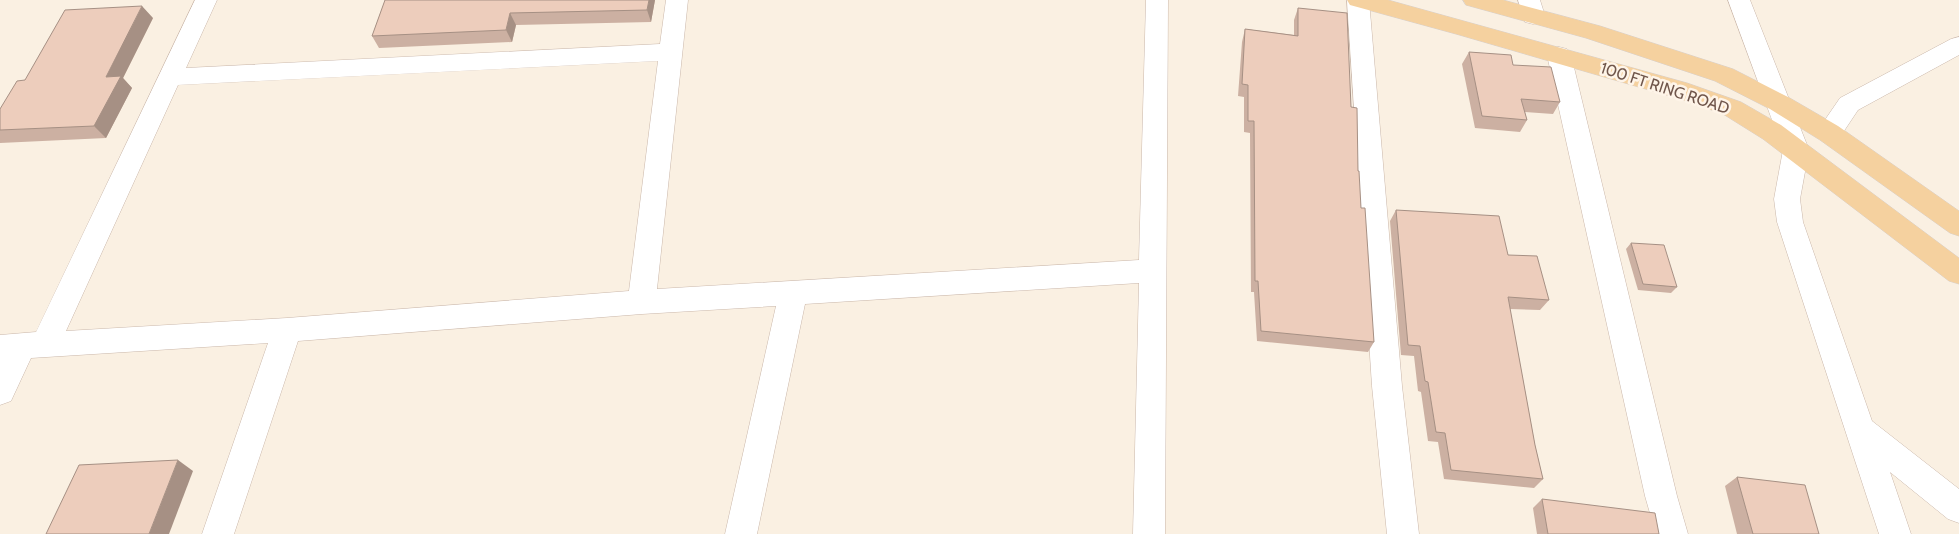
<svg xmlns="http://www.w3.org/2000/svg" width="1959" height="534" viewBox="0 0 1959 534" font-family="Cabin,sans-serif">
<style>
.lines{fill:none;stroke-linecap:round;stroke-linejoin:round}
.street-casing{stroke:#cab7aa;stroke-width:1}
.primary-casing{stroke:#d7d0cd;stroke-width:1}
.street{fill:#fff;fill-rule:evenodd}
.primary{fill:#f5d19f;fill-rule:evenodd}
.wall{fill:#ccb0a2}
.shaded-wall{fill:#a69084}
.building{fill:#edcdbc;stroke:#a69084}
.labels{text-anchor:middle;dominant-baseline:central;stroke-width:5;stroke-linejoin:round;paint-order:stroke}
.street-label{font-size:16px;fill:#70564b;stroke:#fef4e8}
</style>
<rect width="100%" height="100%" fill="#faf0e2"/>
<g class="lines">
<defs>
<g id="street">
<path d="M 195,0 L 217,0 L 186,68 L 660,44 L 666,0 L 688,0 L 657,289 L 1139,260 L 1146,0 L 1168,0 L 1165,534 L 1133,534 L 1139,283 L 805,304 L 757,534 L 725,534 L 776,306 L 642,314 L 298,341 L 234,534 L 202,534 L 268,343 L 31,358 L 11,401 L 0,405 L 0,335 L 36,332 ZM 658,61 L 629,291 L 287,318 L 66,331 L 178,85 Z"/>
<path d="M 1347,0 L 1369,0 L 1402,386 L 1419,534 L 1387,534 L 1372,386 Z"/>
<path d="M 1518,0 L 1540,0 L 1545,16 L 1541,22 L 1533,24 L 1525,22 Z"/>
<path d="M 1728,0 L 1750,0 L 1809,150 L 1800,199 L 1803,222 L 1872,421 L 1959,489 L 1959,523 L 1948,519 L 1890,472 L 1911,534 L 1879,534 L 1777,222 L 1774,199 L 1783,150 Z"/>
<path d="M 1959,37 L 1959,55 L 1858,110 L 1838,140 L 1829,142 L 1820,140 L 1816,133 L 1840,98 L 1951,39 Z"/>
<path d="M 1559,47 L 1567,49 L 1571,55 L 1677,496 L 1688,534 L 1656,534 L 1645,496 L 1547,55 L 1551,49 Z"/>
</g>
<g id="primary">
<path d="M 1347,0 L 1388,0 L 1687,83 L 1741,102 L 1781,125 L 1959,258 L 1959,284 L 1949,281 L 1763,139 L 1723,114 L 1680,99 L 1456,34 L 1350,5 Z"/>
<path d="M 1463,0 L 1503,0 L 1600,26 L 1733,69 L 1788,97 L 1838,126 L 1959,211 L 1959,236 L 1950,233 L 1820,140 L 1770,109 L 1715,81 L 1586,38 L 1466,5 Z"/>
</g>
</defs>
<!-- street casing -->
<use href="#street" class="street-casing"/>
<!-- primary casing -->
<use href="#primary" class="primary-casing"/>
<!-- street -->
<use href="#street" class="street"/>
<!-- primary -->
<use href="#primary" class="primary"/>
</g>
<!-- wall -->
<g class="wall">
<path d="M 385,0 L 655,0 L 651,22 L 516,25 L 512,42 L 379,48 L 372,36 Z"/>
<path d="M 1298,8 L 1351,107 L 1374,342 L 1368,352 L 1257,341 L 1254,292 L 1251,292 L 1250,133 L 1244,132 L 1244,97 L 1238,96 L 1242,42 L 1245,29 L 1294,35 L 1294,20 Z"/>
<path d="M 153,18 L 123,78 L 132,88 L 106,138 L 0,143 L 0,109 L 25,80 Z"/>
<path d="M 1469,52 L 1513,65 L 1560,102 L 1553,114 L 1525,112 L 1527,120 L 1520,132 L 1475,128 L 1462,64 Z"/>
<path d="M 1396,210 L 1508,255 L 1549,300 L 1540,310 L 1510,309 L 1535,445 L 1543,479 L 1534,488 L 1444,479 L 1438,442 L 1428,441 L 1421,392 L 1418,391 L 1414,356 L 1401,355 L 1390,221 Z"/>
<path d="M 1631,243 L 1677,287 L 1671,293 L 1638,290 L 1626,249 Z"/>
<path d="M 1737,477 L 1819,534 L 1737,534 L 1725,486 Z"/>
<path d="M 1542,499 L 1659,534 L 1537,534 L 1533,508 Z"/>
</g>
<!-- shaded-wall -->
<g class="shaded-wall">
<path d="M 649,0 L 655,0 L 651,22 L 647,10 Z"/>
<path d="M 142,6 L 153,18 L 123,78 L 132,88 L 106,138 L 94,126 L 106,77 Z"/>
<path d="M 510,13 L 516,25 L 512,42 L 506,30 Z"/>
<path d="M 178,460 L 193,471 L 169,534 L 149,534 Z"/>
</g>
<!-- building -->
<g class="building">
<path d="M 385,0 L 649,0 L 647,10 L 510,13 L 506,30 L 372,36 Z"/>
<path d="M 142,6 L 106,77 L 121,76 L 94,126 L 0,130 L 0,109 L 17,81 L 25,80 L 65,10 Z"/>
<path d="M 1298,8 L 1347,13 L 1351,107 L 1357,108 L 1358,171 L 1359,171 L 1361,208 L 1365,208 L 1374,342 L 1261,331 L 1258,281 L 1255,281 L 1254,121 L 1248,121 L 1248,85 L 1242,84 L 1245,29 L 1298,36 Z"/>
<path d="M 1469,52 L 1511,55 L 1513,65 L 1551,67 L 1560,102 L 1521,99 L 1527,120 L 1482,116 Z"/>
<path d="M 1396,210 L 1499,216 L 1508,255 L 1537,256 L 1549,300 L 1508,297 L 1535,445 L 1543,479 L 1451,470 L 1445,433 L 1436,432 L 1428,382 L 1425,381 L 1420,346 L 1408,345 Z"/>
<path d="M 1631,243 L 1664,245 L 1677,287 L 1643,284 Z"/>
<path d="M 178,460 L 149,534 L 46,534 L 79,465 Z"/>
<path d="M 1737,477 L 1805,485 L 1819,534 L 1753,534 Z"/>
<path d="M 1542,499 L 1655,513 L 1659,534 L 1548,534 Z"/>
</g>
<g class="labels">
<!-- street labels -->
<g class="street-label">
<text transform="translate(1665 88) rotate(18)">100 FT RING ROAD</text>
</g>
</g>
</svg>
